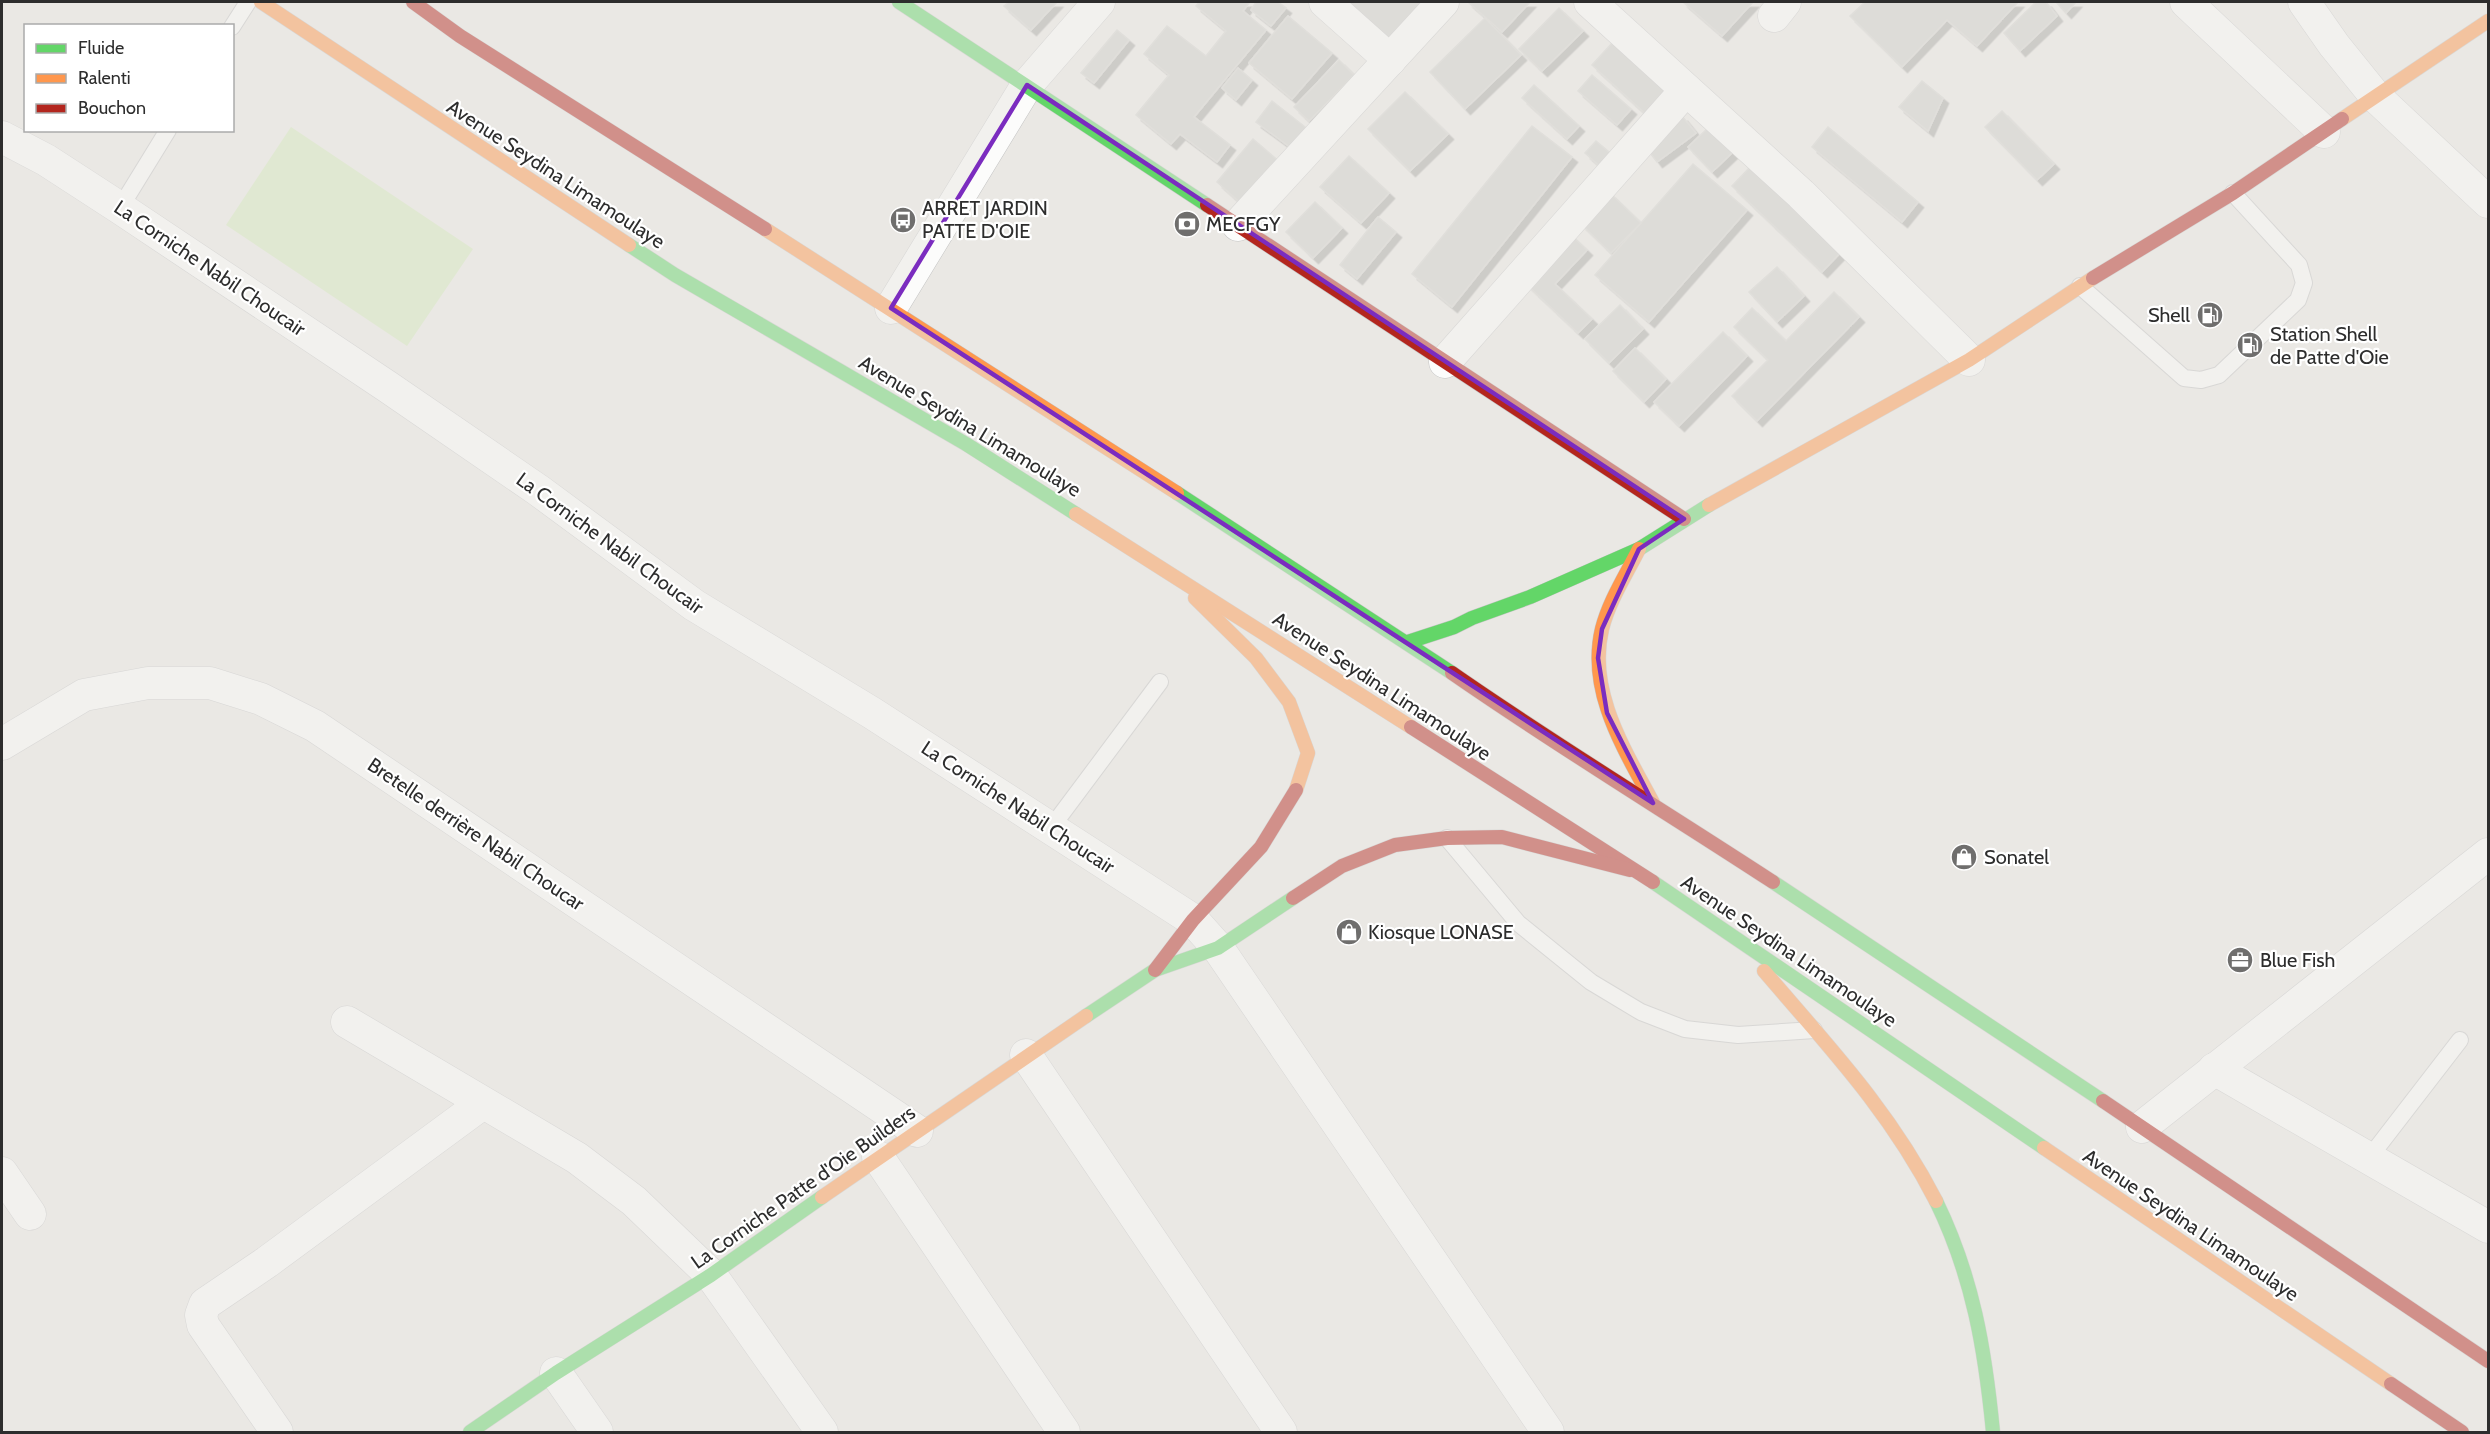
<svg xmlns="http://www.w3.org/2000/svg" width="2490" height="1434" viewBox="0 0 2490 1434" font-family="Cabin,sans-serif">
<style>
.pitch{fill:#d6e9bc}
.building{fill:#cfceca;stroke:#d5d4d0;stroke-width:1.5;filter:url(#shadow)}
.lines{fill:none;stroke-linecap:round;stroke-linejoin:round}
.lane-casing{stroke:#c4c4c4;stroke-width:18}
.street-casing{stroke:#c4c4c4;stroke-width:33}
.fast-casing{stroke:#c4c4c4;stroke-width:15}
.slow-casing{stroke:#c4c4c4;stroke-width:15}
.jam-casing{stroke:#c4c4c4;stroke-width:15}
.lane{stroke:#fcfcfb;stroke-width:16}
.street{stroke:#fcfcfb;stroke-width:32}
.fast{stroke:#63d668;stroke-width:14}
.slow{stroke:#ff974d;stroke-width:14}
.jam{stroke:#b3261e;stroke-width:14}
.marked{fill:none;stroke:#7b2cbf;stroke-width:4.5;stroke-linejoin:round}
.labels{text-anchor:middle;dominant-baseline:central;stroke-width:4.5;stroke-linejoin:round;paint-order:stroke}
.street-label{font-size:20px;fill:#2d2d2d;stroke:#fff}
.poi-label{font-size:20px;fill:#2d2d2d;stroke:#fff;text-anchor:start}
</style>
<defs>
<filter id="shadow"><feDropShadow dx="5.5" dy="5.5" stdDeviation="0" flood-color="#0004"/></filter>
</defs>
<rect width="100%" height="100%" fill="#eae8e4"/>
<!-- pitch -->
<path class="pitch" d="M 291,127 L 473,249 L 407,346 L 226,225 Z"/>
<!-- building -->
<g class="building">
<path d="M 1009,2 L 1057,2 L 1031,30 L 1004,6 Z"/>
<path d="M 1199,2 L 1247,2 L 1249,3 L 1243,11 L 1266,30 L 1194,117 L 1230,145 L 1217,162 L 1180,134 L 1171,144 L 1136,115 L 1169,75 L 1144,54 L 1167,26 L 1206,56 L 1226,31 L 1196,6 Z"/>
<path d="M 1256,2 L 1278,2 L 1286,8 L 1271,26 L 1251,10 Z"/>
<path d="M 1345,2 L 1433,2 L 1397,45 Z"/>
<path d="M 1468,2 L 1530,2 L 1502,32 Z"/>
<path d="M 1683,2 L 1753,2 L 1722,36 Z"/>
<path d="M 1865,2 L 2018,2 L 1977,46 L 1947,20 L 1902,67 L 1850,16 Z"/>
<path d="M 2036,2 L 2046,2 L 2057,16 L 2020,51 L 2004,33 Z"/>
<path d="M 2056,2 L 2076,2 L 2066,13 Z"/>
<path d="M 1559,8 L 1583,31 L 1542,71 L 1519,49 Z"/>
<path d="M 1288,16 L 1332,53 L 1292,99 L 1249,63 Z"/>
<path d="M 1485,18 L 1521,55 L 1465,109 L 1430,72 Z"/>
<path d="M 1117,30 L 1129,40 L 1094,83 L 1081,73 Z"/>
<path d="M 1613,42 L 1671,94 L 1649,117 L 1592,65 Z"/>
<path d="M 1339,60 L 1354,75 L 1309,121 L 1294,107 Z"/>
<path d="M 1238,68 L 1252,80 L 1236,100 L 1222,88 Z"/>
<path d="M 1592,75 L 1631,109 L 1617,125 L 1578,91 Z"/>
<path d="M 1922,81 L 1943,98 L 1928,131 L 1899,107 Z"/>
<path d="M 1534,85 L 1579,126 L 1567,139 L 1522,98 Z"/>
<path d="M 1405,92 L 1448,134 L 1410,171 L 1368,129 Z"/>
<path d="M 1272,101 L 1314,134 L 1298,153 L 1256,122 Z"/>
<path d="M 2002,111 L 2054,164 L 2037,180 L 1985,127 Z"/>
<path d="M 1682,116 L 1696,133 L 1657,162 L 1644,145 Z"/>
<path d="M 1532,126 L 1572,157 L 1452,307 L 1412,274 Z"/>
<path d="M 1828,127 L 1918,202 L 1902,222 L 1812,147 Z"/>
<path d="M 1708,128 L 1733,152 L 1712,172 L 1688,147 Z"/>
<path d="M 1253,139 L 1282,164 L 1245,207 L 1217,182 Z"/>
<path d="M 1596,141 L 1615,157 L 1604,170 L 1585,153 Z"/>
<path d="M 1349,156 L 1389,193 L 1361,223 L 1320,187 Z"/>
<path d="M 1693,164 L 1747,210 L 1649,322 L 1595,275 Z"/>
<path d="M 1750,167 L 1840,253 L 1822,272 L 1732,186 Z"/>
<path d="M 1610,193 L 1641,223 L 1611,253 L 1581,224 Z"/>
<path d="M 1315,202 L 1342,228 L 1313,258 L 1286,232 Z"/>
<path d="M 1378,217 L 1396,232 L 1357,279 L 1340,265 Z"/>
<path d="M 1570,234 L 1587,250 L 1555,284 L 1592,319 L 1578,333 L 1523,281 Z"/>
<path d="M 1777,267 L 1804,296 L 1777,322 L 1749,292 Z"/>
<path d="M 1834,292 L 1859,317 L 1757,421 L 1732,396 L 1768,360 L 1734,327 L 1752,308 L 1786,341 Z"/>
<path d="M 1620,305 L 1643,329 L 1609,363 L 1585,339 Z"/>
<path d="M 1723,332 L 1747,356 L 1679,426 L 1654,402 Z"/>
<path d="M 1635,348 L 1666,379 L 1644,402 L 1613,371 Z"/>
</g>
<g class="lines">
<defs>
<g id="lane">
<path d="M 232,27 L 248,2"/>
<path d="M 120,208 L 168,130"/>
<path d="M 2080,286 L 2184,378 L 2201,380 L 2219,375 L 2298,300 L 2304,283 L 2299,265 L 2233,193"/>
<path d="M 1051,828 L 1160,682"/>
<path d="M 1447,838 L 1518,923 L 1591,982 L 1641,1012 L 1685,1029 L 1738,1035 L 1814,1030"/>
<path d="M 2369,1158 L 2460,1040"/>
</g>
<g id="street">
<path d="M 1325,2 L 1390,60"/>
<path d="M 1590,2 L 1801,194 L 1969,360"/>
<path d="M 2186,2 L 2324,132"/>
<path d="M 2304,2 L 2334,45 L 2376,97 L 2488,202"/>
<path d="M 1774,16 L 1785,2"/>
<path d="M 2,137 L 46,160 L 120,208 L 388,387 L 538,490 L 694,605 L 872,713 L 1193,920 L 1218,948 L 1548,1432"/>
<path d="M 1238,225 L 1443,2"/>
<path d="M 891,308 L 1027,85 L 1099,2"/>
<path d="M 1445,362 L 1686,90"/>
<path d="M 2,744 L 84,695 L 148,683 L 210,683 L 261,699 L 315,726 L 917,1131"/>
<path d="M 347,1022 L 577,1158 L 634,1201 L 711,1275 L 822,1432"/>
<path d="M 1026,1055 L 1281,1432"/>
<path d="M 2214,1069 L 2488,1227"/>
<path d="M 2142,1127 L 2488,854"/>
<path d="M 878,1157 L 1064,1432"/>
<path d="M 2,1173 L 30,1214"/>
<path d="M 556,1373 L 597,1432"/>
<path d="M 277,1432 L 203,1325 L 201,1315 L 205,1304 L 267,1262 L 483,1103"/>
</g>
<g id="fast">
<path d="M 899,2 L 1207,205"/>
<path d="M 629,245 L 675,275 L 966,444 L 1076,514"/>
<path d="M 1177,493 L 1452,673"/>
<path d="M 1408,642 L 1454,627 L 1472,618 L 1530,597 L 1639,549 L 1709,505"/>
<path d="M 1653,882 L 2044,1148"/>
<path d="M 1773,882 L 2103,1101"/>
<path d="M 1086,1016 L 1155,970 L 1218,948 L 1293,898"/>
<path d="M 1936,1201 C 1973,1277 1985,1349 1993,1432"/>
<path d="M 470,1432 L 556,1373 L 711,1275 L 822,1197"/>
</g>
<g id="slow">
<path d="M 261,2 L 629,245"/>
<path d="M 2342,119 L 2488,21"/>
<path d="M 765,229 L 1177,493"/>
<path d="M 1709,505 L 1969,360 L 2093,278"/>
<path d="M 1076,514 L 1411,727"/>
<path d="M 1639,549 C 1626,575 1609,601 1602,629 C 1587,692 1625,750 1653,803"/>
<path d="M 1195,598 L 1256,658 L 1289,702 L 1308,753 L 1296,790"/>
<path d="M 1764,971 C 1829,1047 1890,1111 1936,1201"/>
<path d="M 2044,1148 L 2391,1384"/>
<path d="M 822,1197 L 1086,1016"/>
</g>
<g id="jam">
<path d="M 413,2 L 460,36 L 765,229"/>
<path d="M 1207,205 L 1684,519"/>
<path d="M 2093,278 L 2233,193 L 2342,119"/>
<path d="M 1452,673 C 1557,746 1666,812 1773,882"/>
<path d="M 1411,727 L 1653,882"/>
<path d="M 1293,898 L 1342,866 L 1395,845 L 1447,838 L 1502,837 L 1630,870"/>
<path d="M 1155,970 L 1193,920 L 1261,847 L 1296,790"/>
<path d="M 2103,1101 L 2488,1361"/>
<path d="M 2391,1384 L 2462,1432"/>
</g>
</defs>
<!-- lane casing -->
<use href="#lane" class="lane-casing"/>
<!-- street casing -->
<use href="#street" class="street-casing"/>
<!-- fast casing -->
<use href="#fast" class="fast-casing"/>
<!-- slow casing -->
<use href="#slow" class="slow-casing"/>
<!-- jam casing -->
<use href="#jam" class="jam-casing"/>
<!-- lane -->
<use href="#lane" class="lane"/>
<!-- street -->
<use href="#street" class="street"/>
<!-- fast -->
<use href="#fast" class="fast"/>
<!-- slow -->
<use href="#slow" class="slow"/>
<!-- jam -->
<use href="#jam" class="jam"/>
</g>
<!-- marked area -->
<path d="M0 0H2490V1434H0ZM 1027,85 L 1684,519 L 1639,549 L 1602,629 L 1598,658 L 1607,713 L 1653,803 L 891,308 Z" fill="#eae8e4" fill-opacity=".55" fill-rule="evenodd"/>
<path class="marked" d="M 1027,85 L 1684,519 L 1639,549 L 1602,629 L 1598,658 L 1607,713 L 1653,803 L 891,308 Z"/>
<!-- icons -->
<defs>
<symbol id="bus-disc" viewBox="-11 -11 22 22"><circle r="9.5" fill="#6f6e6d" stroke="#fff"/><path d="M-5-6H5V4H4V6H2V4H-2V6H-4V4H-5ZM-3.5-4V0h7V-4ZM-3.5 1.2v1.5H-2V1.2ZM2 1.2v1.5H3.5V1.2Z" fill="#fff"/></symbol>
<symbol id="bank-disc" viewBox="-11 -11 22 22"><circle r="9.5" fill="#6f6e6d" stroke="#fff"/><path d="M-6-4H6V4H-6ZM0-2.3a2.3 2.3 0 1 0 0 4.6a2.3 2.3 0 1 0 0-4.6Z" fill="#fff"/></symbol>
<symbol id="fuel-disc" viewBox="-11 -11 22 22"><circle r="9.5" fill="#6f6e6d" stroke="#fff"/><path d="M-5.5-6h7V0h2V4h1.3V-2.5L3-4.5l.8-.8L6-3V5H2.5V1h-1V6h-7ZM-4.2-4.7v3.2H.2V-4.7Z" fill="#fff"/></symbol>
<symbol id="shop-disc" viewBox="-11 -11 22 22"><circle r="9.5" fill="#6f6e6d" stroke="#fff"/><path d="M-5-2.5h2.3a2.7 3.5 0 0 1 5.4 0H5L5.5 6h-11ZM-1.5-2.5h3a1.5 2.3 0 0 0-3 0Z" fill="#fff"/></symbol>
<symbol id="office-disc" viewBox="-11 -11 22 22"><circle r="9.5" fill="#6f6e6d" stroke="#fff"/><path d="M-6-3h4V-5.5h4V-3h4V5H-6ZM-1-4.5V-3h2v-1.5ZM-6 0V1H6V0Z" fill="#fff"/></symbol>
</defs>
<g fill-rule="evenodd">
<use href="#bus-disc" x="888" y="205" width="30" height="30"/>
<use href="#bank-disc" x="1172" y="209" width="30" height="30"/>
<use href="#fuel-disc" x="2195" y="300" width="30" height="30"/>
<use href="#fuel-disc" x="2235" y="330" width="30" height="30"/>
<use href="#shop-disc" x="1949" y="842" width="30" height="30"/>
<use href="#shop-disc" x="1334" y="917" width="30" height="30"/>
<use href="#office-disc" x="2225" y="945" width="30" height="30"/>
</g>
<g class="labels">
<!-- street labels -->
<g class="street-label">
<text transform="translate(556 174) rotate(33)">Avenue Seydina Limamoulaye</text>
<text transform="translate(210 268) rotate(34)">La Corniche Nabil Choucair</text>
<text transform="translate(970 426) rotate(31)">Avenue Seydina Limamoulaye</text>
<text transform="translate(610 543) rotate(36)">La Corniche Nabil Choucair</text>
<text transform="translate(1382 686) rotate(33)">Avenue Seydina Limamoulaye</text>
<text transform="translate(1018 807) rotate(33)">La Corniche Nabil Choucair</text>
<text transform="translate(476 834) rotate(34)">Bretelle derrière Nabil Choucar</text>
<text transform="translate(1789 951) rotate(34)">Avenue Seydina Limamoulaye</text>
<text transform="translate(803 1187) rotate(-35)">La Corniche Patte d'Oie Builders</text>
<text transform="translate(2191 1225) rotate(34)">Avenue Seydina Limamoulaye</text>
</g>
<!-- poi labels -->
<g class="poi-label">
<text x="922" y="208">ARRET JARDIN<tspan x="922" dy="23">PATTE D'OIE</tspan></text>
<text x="1206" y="224">MECFGY</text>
<text x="2190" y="315" text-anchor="end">Shell</text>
<text x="2270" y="334">Station Shell<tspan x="2270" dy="23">de Patte d'Oie</tspan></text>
<text x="1984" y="857">Sonatel</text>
<text x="1368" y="932">Kiosque LONASE</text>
<text x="2260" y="960">Blue Fish</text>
</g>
</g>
<!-- border -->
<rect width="2490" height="1434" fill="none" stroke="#2d2d2d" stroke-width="6"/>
<!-- legend -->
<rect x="24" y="24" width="210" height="108" fill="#ffffff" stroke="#ababab" stroke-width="1.5"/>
<rect x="36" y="44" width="30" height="9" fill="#63d668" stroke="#ababab" stroke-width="1.5"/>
<text x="78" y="54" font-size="18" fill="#2d2d2d">Fluide</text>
<rect x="36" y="74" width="30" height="9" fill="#ff974d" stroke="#ababab" stroke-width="1.5"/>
<text x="78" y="84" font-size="18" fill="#2d2d2d">Ralenti</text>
<rect x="36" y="104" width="30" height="9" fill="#b3261e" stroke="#ababab" stroke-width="1.5"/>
<text x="78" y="114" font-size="18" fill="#2d2d2d">Bouchon</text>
</svg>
